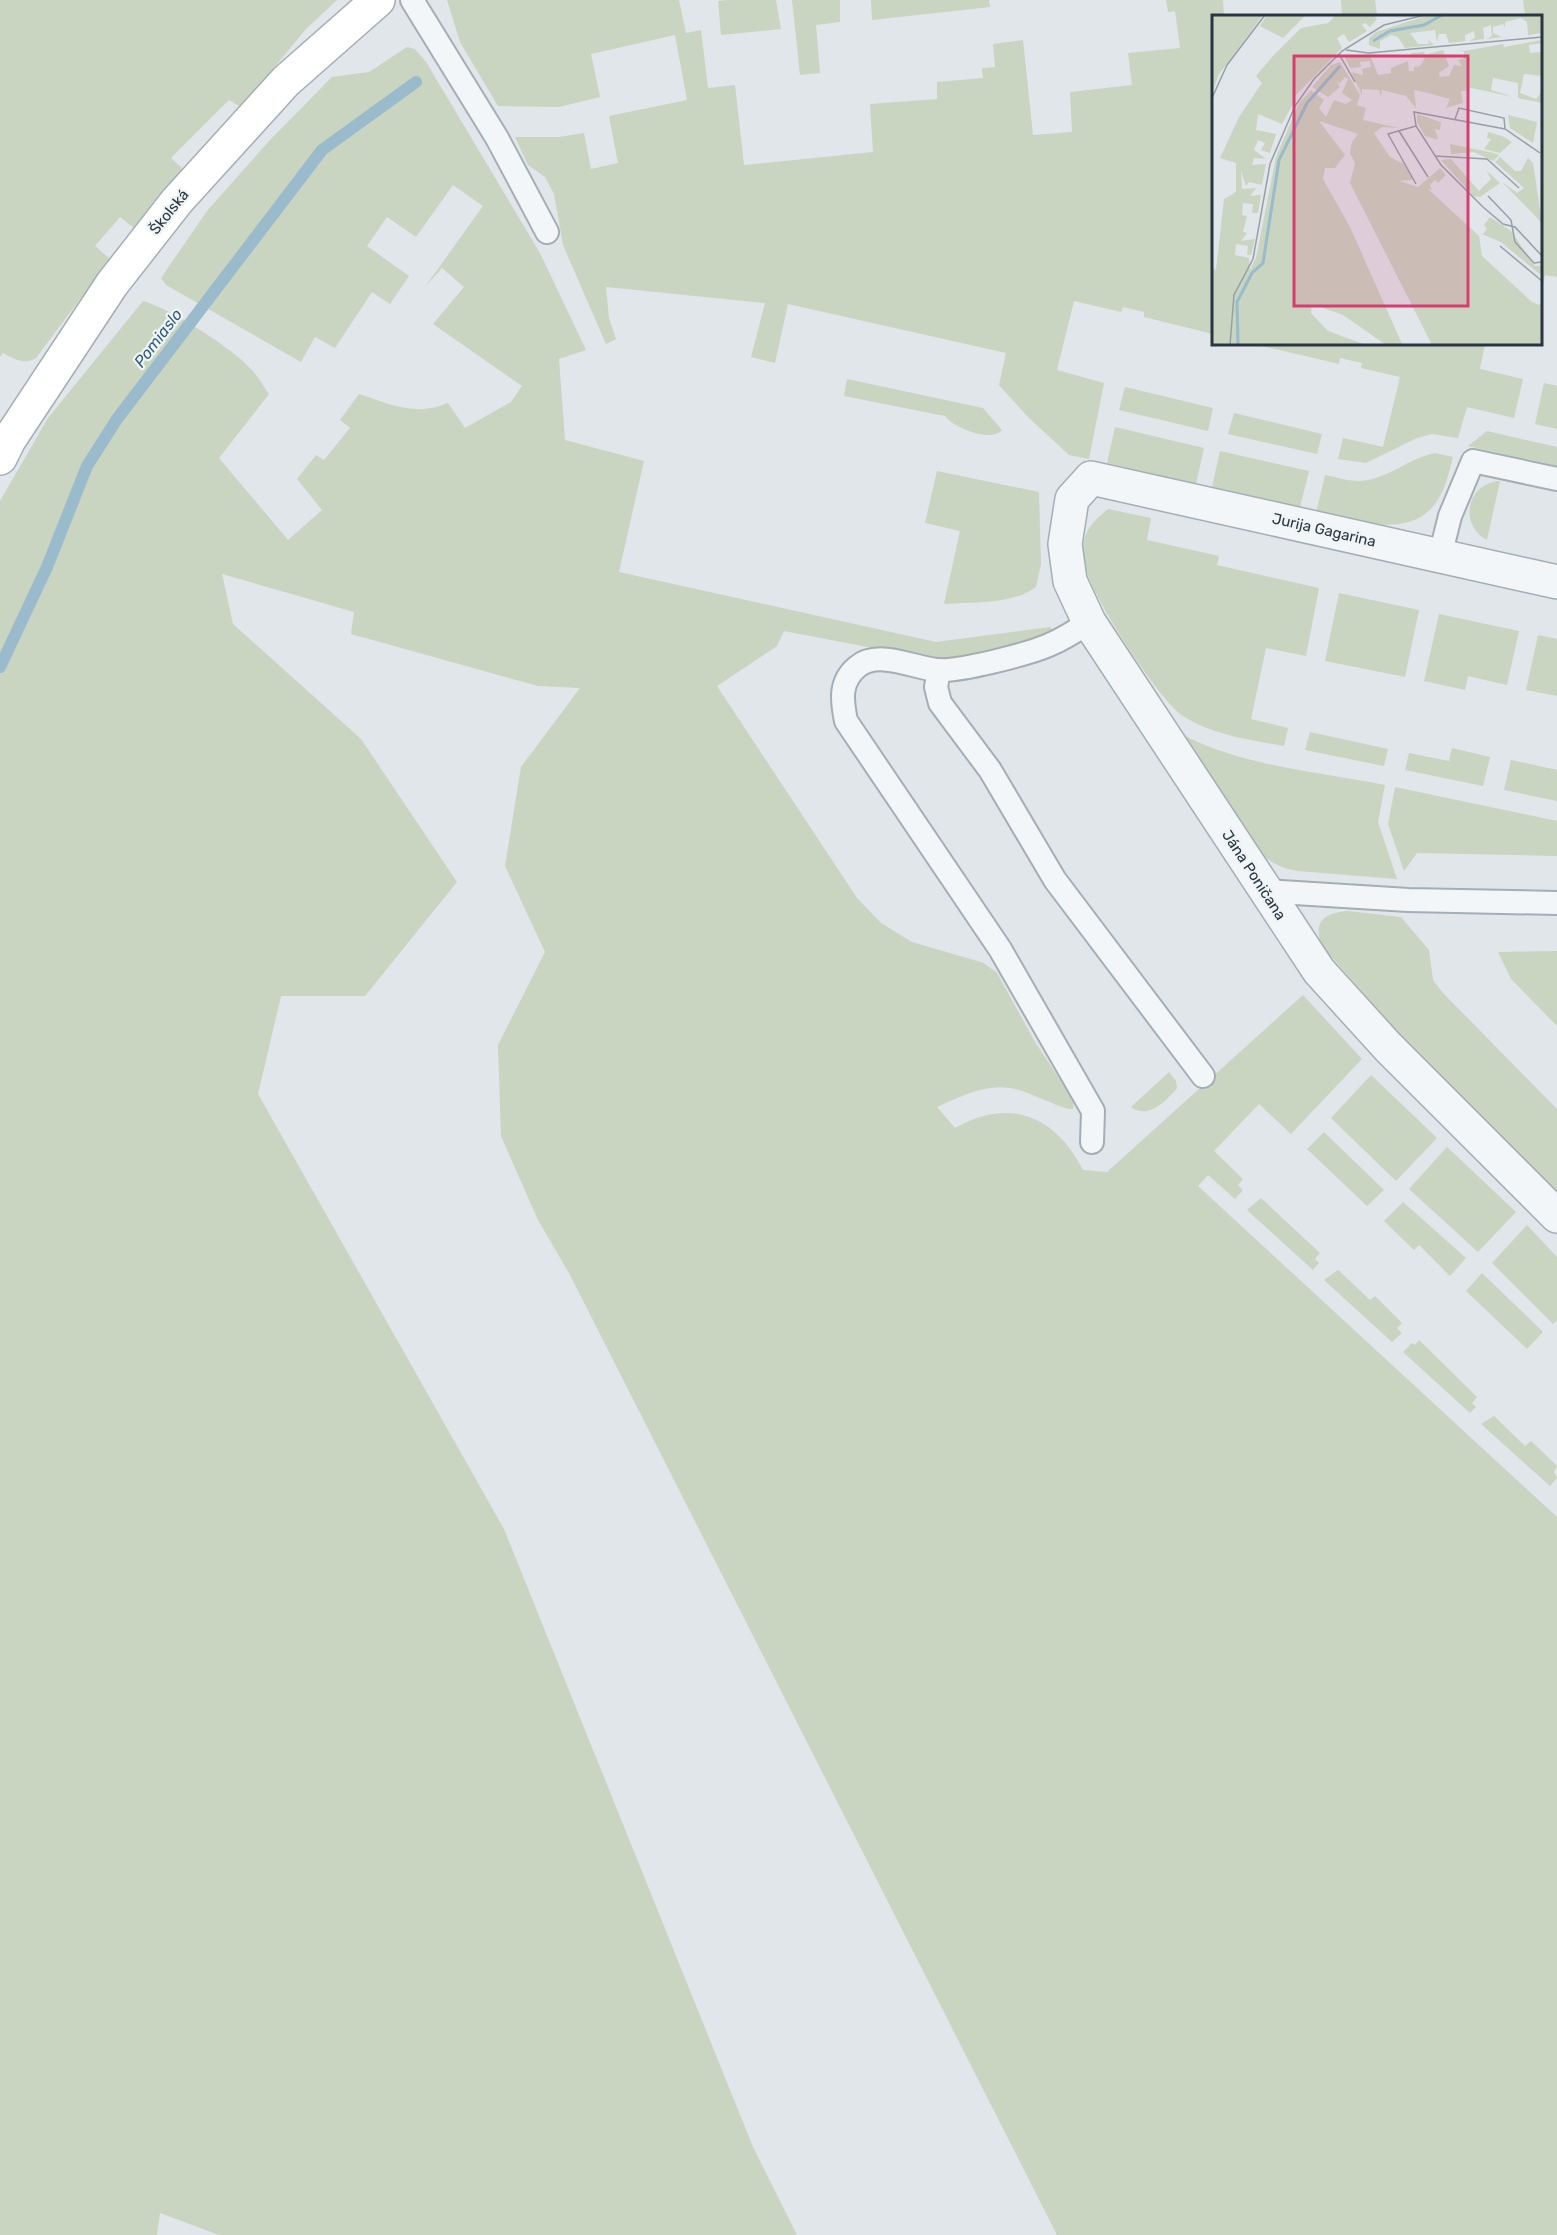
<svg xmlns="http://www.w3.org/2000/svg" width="1557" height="2235" viewBox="0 0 1557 2235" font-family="Rubik,sans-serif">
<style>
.green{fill:#c9d4c1}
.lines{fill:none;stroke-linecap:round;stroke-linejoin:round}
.stream{stroke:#9bc;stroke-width:12}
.lane-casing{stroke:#a5aeb4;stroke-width:26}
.street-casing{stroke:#a5aeb4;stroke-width:36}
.secondary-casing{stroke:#a5aeb4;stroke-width:36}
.lane{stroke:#f3f6f8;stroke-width:22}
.street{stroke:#f3f6f8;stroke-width:33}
.secondary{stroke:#fff;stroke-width:33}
.labels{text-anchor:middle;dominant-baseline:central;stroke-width:4.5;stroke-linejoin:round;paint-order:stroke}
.street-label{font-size:15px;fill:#283642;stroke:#f0f4f7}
.water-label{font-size:16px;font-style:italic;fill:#2f5d79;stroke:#f0f4f7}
.inset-river{fill:none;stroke:#9bc;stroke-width:3}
.inset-road{fill:none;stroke:#96a0a7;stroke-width:1.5}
.view{fill:#d63e70;fill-opacity:0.15;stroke:#d63e70;stroke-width:3}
.inset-edge{fill:none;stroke:#283642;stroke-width:3}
</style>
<rect width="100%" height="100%" fill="#e0e6ea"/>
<!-- green -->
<g class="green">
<path d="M 0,0 L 337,0 L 306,29 L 241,107 L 229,100 L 171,158 L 183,169 L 134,228 L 120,217 L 95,246 L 110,259 L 36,358 C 24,365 14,359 3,353 L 0,357 Z"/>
<path d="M 447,0 L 679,0 L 686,33 L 701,30 L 708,88 L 735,85 L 744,165 L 873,152 L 870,104 L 937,99 L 937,82 L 983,78 L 982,68 L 995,67 L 993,44 L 1023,40 L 1033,135 L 1072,132 L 1070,92 L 1132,85 L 1128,53 L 1180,48 L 1175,11 L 1168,12 L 1166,0 L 1223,0 L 1224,16 L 1214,16 L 1213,334 L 1144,317 L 1144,312 L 1123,307 L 1121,312 L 1074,301 L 1057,370 L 1104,383 L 1089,459 L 1069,455 L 1028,417 L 999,385 L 1006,353 L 788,304 L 775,363 L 751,357 L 765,303 L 606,287 L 609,318 L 616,339 L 606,344 L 563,245 L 554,194 L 545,177 L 528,165 L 515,137 L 559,137 L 584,133 L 591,169 L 618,163 L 609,116 L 687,100 L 675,35 L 591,54 L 600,97 L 559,107 L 498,106 L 460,42 Z"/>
<path d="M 727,0 L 776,0 L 781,29 L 721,35 L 718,1 Z"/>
<path d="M 792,0 L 840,0 L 840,22 L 816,25 L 820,73 L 800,75 Z"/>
<path d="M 871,0 L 989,0 L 990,7 L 872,20 Z"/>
<path d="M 1341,0 L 1375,0 L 1377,16 L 1342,16 Z"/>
<path d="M 1523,0 L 1557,0 L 1557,277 L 1545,275 L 1541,295 L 1540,16 L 1505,16 L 1525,15 Z"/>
<path d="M 407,47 L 415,49 L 426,62 L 540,253 L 586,350 L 559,359 L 565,440 L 644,461 L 619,572 L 936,642 L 1050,627 L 1053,631 L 1050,634 L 950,659 L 909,655 L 784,631 L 777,646 L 717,686 L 857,898 L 881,923 L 912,942 L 984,963 L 997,973 L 1035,1042 L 1074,1101 L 1073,1109 L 1069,1109 C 1051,1104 1036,1095 1019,1090 C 991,1081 963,1095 937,1107 L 955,1128 C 1009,1097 1055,1115 1083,1170 L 1107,1172 L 1303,995 L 1362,1059 L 1291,1134 L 1259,1104 L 1214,1151 L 1243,1179 L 1238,1185 L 1243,1190 L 1235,1199 L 1208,1175 L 1198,1186 L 1557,1517 L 1557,2235 L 1057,2235 L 569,1273 L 538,1220 L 501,1136 L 498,1045 L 545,952 L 505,866 L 521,767 L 580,688 L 538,686 L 351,634 L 354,612 L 222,574 L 233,624 L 361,739 L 457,882 L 365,996 L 281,996 L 258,1094 L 504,1529 L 753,2147 L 797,2235 L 219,2235 L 160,2213 L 157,2235 L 0,2235 L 0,501 L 48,418 L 143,301 C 171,309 234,349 253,371 C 259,378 264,387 269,394 L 219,458 L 288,540 L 322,510 L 297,479 L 316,455 L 324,460 L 350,428 L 340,420 L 359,394 C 389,404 417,417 448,403 L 465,428 L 511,402 L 522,386 L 433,324 L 464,287 L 442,268 L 425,287 L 483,206 L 453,185 L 416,237 L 387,217 L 367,246 L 409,276 L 390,304 L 372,292 L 335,348 L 315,337 L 301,362 L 166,285 L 161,278 L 207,211 L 269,141 L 332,77 L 369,72 Z"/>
<path d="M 1254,344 L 1485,344 L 1480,369 L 1523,379 L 1514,418 L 1467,407 L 1458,438 L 1432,434 L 1417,438 L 1366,463 L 1338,459 L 1343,438 L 1383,447 L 1400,377 L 1361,368 L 1362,363 L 1340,358 L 1339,364 Z"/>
<path d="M 847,379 L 983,408 L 1002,430 C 991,443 954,428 945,416 L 844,396 Z"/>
<path d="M 1544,383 L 1557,386 L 1557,429 L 1535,424 Z"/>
<path d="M 1125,387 L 1213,408 L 1208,431 L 1119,410 Z"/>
<path d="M 1234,413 L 1322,434 L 1317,454 L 1228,434 Z"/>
<path d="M 1115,427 L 1204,448 L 1196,484 L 1107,463 Z"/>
<path d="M 1487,431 L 1557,447 L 1557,466 L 1468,446 Z"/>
<path d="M 1220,451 L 1309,471 L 1300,507 L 1212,487 Z"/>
<path d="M 1435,453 L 1453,457 C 1449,472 1446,487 1437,501 C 1411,541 1353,520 1316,513 L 1325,475 C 1335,477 1348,481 1358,481 C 1386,481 1408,458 1435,453 Z"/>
<path d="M 937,471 L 1039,492 L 1041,564 L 1036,587 C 1011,605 974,602 944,604 L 960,531 L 925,523 Z"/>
<path d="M 1500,481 L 1487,540 C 1458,524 1467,483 1500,481 Z"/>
<path d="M 1108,509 L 1151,518 L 1147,540 L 1219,556 L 1217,565 L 1319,588 L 1306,656 L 1266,648 L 1251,719 L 1288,728 L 1284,746 C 1251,740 1212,735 1183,716 C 1159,700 1096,602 1087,573 C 1084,563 1082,551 1084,541 C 1086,528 1098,517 1108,509 Z"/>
<path d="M 1339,593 L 1419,610 L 1405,677 L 1325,661 Z"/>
<path d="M 1439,614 L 1519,631 L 1507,685 L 1468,676 L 1465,690 L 1424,681 Z"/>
<path d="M 1538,635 L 1557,639 L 1557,696 L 1526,690 Z"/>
<path d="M 1310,732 L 1388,749 L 1384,766 L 1305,750 Z"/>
<path d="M 1181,734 C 1242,766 1318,772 1385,785 L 1378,822 L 1397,879 L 1298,871 C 1282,868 1273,864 1261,854 Z"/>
<path d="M 1452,748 L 1490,757 L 1483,786 L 1405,770 L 1409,753 L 1449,761 Z"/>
<path d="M 1511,760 L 1557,770 L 1557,801 L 1504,790 Z"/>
<path d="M 1395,787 L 1557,821 L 1557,856 L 1417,853 L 1404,871 L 1388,824 Z"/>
<path d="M 1348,911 L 1401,917 L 1429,950 L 1433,980 L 1442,992 L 1557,1109 L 1557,1198 L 1426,1065 L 1322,946 C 1312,921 1325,913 1348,911 Z"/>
<path d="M 1557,951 L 1557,1026 L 1511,979 L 1498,952 Z"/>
<path d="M 1169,1072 L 1176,1081 L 1177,1088 C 1166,1101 1148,1120 1131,1107 Z"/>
<path d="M 1371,1075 L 1437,1138 L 1396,1181 L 1331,1118 Z"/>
<path d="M 1324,1132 L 1384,1190 L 1367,1206 L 1307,1149 Z"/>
<path d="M 1447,1147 L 1516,1212 L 1478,1252 L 1409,1189 Z"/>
<path d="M 1261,1198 L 1320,1253 L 1315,1259 L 1319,1263 L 1313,1270 L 1247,1210 Z"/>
<path d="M 1403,1202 L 1466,1258 L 1450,1276 L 1419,1245 L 1414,1250 L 1384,1221 Z"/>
<path d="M 1527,1225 L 1557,1257 L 1557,1320 L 1553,1324 L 1492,1263 Z"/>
<path d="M 1338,1270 L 1370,1300 L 1375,1296 L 1402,1323 L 1397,1328 L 1402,1333 L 1392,1342 L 1324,1280 Z"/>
<path d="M 1482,1273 L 1543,1332 L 1527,1349 L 1466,1291 Z"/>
<path d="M 1419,1340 L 1477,1397 L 1472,1403 L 1476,1407 L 1470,1413 L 1403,1352 L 1412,1343 L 1415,1345 Z"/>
<path d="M 1494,1416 L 1525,1446 L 1531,1441 L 1557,1466 L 1554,1472 L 1557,1478 L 1550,1486 L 1481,1424 Z"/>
</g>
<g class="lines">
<!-- stream -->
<path class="stream" d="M 0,667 L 47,567 L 87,466 L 117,419 L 322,150 L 416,82"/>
<defs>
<g id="lane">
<path d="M 412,0 L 497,138 L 547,232"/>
<path d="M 1440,556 L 1450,516 L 1473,461 L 1557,479"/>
<path d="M 1089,622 C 1076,631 1063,639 1049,645 C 1028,654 959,672 937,670 C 914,668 878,649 857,667 C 839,682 842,701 846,721 L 1000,949 L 1093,1111 L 1092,1142"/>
<path d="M 939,670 L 936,687 L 940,703 L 990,770 L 1055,880 L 1203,1076"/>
<path d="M 1264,891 L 1408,900 L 1557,903"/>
</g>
<path id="street" d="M 1557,582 L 1091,478 L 1072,499 L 1065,544 L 1070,581 L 1089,622 L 1319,971 L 1388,1047 L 1557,1216"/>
<path id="secondary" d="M 0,458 L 9,440 L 112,284 L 177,201 L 286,81 L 378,0"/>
</defs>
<!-- lane casing -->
<use href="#lane" class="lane-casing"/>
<!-- street casing -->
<use href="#street" class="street-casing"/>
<!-- secondary casing -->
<use href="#secondary" class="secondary-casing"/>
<!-- lane -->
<use href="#lane" class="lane"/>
<!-- street -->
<use href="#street" class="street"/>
<!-- secondary -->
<use href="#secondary" class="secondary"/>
</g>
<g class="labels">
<!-- street labels -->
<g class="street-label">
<text transform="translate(169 212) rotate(-51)">Školská</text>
<text transform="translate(1324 530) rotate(13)">Jurija Gagarina</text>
<text transform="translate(1254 875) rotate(57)">Jána Poničana</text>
</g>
<!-- water labels -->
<g class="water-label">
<text transform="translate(158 338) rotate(-53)">Pomiaslo</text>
</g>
</g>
<!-- overview -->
<g transform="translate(1212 15)">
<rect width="330" height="330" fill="#e0e6ea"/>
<path d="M 0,0 L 51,0 L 7,59 L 0,78 ZM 55,0 L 94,0 L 71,23 L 48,11 ZM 124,0 L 162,0 L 165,4 L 158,12 L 153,8 L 150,10 L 155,16 L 137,27 L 132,19 L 125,23 L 130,33 L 81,83 L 82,87 L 70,109 L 46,99 L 44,115 L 64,119 L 58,138 L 49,135 L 53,128 L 46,125 L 42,135 L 54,144 L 42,143 L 40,150 L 54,149 L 50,170 L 37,167 L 34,171 L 29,156 L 30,174 L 44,173 L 38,181 L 49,180 L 46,198 L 40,198 L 41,189 L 31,188 L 30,200 L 35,201 L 31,217 L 35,218 L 29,226 L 43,224 L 39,240 L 35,240 L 36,231 L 24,229 L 23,240 L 37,243 L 38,255 L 44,243 L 64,142 L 87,88 L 99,75 L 112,85 L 107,93 L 114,102 L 122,85 L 134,89 L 140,85 L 130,78 L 136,64 L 133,62 L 128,68 L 125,66 L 128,72 L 116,82 L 100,72 L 119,50 L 128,47 L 148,80 L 145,90 L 154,93 L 151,105 L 187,113 L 170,112 L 162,118 L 178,142 L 192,149 L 201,165 L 187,166 L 206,172 L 228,153 L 234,160 L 226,168 L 223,165 L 218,170 L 220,175 L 216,174 L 267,221 L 270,241 L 320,287 L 327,290 L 330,287 L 330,330 L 220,330 L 138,168 L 143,148 L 138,138 L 140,127 L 146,119 L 107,106 L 133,140 L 123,153 L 113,153 L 111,164 L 138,212 L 190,329 L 174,330 L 131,300 L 100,289 L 99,298 L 116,316 L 154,330 L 0,330 L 0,252 L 4,255 L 12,184 L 24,177 L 24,148 L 8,143 L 27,102 L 50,68 L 44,61 L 60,42 L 89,13 L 116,8 ZM 217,0 L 330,0 L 330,18 L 316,20 L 315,7 L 309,3 L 293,7 L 293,13 L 291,9 L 281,12 L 281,18 L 290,22 L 275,24 L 280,21 L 279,10 L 271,13 L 272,24 L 257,26 L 263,23 L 262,16 L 253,20 L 253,26 L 237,28 L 234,19 L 227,19 L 225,27 L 223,15 L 198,18 L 206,29 L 217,29 L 216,25 L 222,30 L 193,33 L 186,22 L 179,20 L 168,26 L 168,34 L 157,30 L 157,23 L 164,17 ZM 330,25 L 330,28 L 317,30 L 318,38 L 330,37 L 330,61 L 312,59 L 308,78 L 324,84 L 330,76 L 330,88 L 306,83 L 306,68 L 281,63 L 279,75 L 301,82 L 255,72 L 254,76 L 249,76 L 251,88 L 234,93 L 238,84 L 208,76 L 202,75 L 204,93 L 194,81 L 170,75 L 169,82 L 167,75 L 150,74 L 150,80 L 139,57 L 151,60 L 150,54 L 159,52 L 158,46 L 148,47 L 149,52 L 138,53 L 132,40 L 158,40 L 166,60 L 179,58 L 179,53 L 196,46 L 197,56 L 202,56 L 202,52 L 208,51 L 213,43 L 199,42 L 199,38 L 212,37 L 213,40 L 231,35 L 237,51 L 227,58 L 228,62 L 237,61 L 242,50 L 250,51 L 246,45 L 252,43 L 252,37 L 245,34 L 252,36 L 291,29 L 292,32 ZM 205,99 L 229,107 L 228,115 L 223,114 L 226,125 L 213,121 L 205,107 ZM 296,100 L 325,107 L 321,128 L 298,113 ZM 276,117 L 290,121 L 300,127 L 288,138 L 272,134 L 279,124 L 275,123 ZM 238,129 L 282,138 L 287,140 L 281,146 L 262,137 L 239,139 ZM 288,142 L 303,156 L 309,156 L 316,143 L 321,148 L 330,208 L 290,167 L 305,178 L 312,173 L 283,147 ZM 239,144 L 267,176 L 279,164 L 274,155 L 288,168 L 268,182 L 261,181 L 229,145 ZM 278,202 L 299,216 L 323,251 L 330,251 L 330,261 L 289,227 L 265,217 L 271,219 L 275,214 L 272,210 Z" fill="#c9d4c1"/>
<path class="inset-river" d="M 161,26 L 178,16 L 212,10 L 230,0M 26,330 L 25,287 L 40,258 L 51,248 L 67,145 L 95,88 L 128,51"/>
<path class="inset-road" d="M 134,35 L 157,38 L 330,22M 127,39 L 143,67M 0,83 L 15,50 L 53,0M 243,104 L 247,93 L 292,103 L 293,114M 204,111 L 176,119 L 204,169M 187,116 L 216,162M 330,126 L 330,170M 328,138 L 293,114 L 202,97 L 204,111 L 229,150 L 271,192 L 291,209 L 303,212 L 330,241M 223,141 L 275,144 L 307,173M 276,181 L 299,205 L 303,227 L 322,248 L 330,247M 288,231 L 330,266M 18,330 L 22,280 L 41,244 L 58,149 L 83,91 L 102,64 L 130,36 L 172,10 L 213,0"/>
<path class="view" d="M 82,41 L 256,41 L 256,291 L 82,291 Z"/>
<rect width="330" height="330" class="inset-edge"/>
</g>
</svg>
